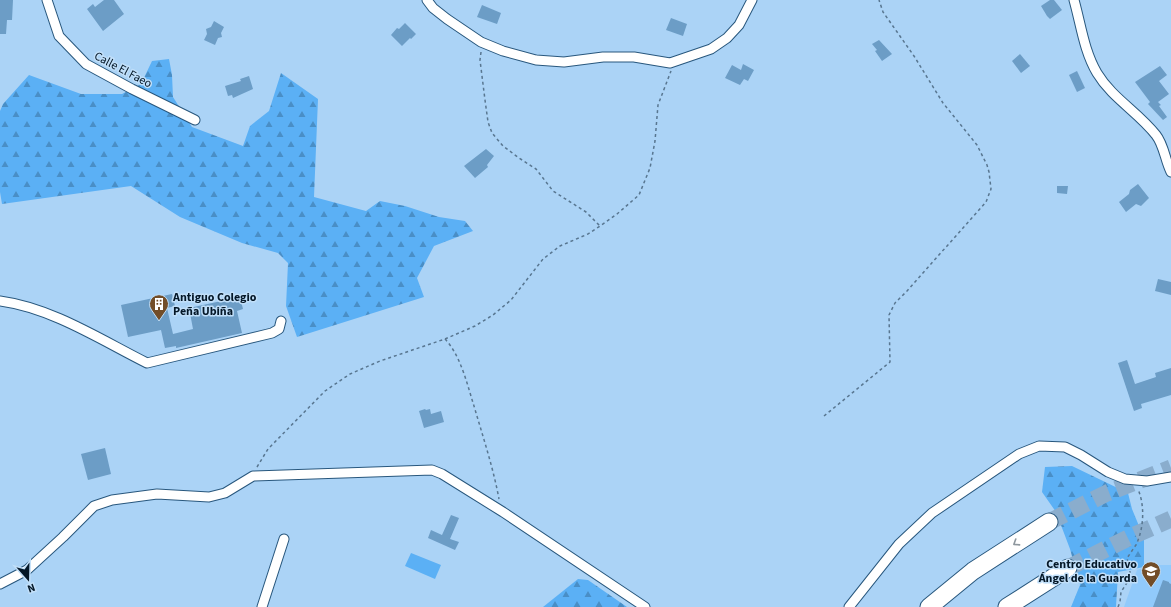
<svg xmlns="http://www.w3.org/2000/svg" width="1171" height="607" viewBox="0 0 1171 607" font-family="'Source Sans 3',sans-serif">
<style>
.built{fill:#91cafb}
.forest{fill:url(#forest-firs)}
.park{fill:#5bb0f5}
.building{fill:#6c9dc6}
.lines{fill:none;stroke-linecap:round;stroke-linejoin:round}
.highway-tunnel{stroke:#8aadcd;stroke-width:17;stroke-dasharray:17 8;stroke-linecap:butt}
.street-casing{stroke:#28577d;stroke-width:11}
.highway-casing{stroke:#28577d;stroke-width:19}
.path{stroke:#587690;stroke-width:1.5;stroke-dasharray:3 3;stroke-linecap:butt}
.street{stroke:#fff;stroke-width:9}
.highway{stroke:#fff;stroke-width:17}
.oneway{stroke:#8e979e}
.labels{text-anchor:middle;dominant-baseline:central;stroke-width:3;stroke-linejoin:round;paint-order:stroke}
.street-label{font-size:12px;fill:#041727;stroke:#c1dff9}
.poi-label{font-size:12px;font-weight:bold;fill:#041727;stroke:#c1dff9;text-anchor:start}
</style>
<defs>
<pattern id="forest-firs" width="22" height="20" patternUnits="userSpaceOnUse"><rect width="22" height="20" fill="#5bb0f5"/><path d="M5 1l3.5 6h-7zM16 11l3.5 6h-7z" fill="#498ec6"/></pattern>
</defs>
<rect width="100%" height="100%" fill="#abd3f6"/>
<!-- built -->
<path class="built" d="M 1151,565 L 1171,565 L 1171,607 L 1124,607 L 1137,570 Z"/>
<!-- forest -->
<g class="forest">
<path d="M 169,59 L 172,75 L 173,97 L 192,127 L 243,146 L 250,126 L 269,111 L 281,73 L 318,99 L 314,197 L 366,211 L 380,201 L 405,206 L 439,217 L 465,221 L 473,231 L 434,246 L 417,278 L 424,297 L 297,337 L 286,306 L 288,263 L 278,253 L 242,243 L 180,217 L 131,186 L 2,204 L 0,192 L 0,111 L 3,104 L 29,75 L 81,94 L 122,94 L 141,84 L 152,61 Z"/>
<path d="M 1072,466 L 1128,493 L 1132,509 L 1144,538 L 1144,567 L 1118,572 L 1116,607 L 1071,607 L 1080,585 L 1070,549 L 1056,512 L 1042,492 L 1045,467 Z"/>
<path d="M 578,579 L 588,580 L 627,607 L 543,607 Z"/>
</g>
<!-- park -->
<path class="park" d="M 411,553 L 441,565 L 435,579 L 405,566 Z"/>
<!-- building -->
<g class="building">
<path d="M 0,0 L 13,0 L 12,20 L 7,20 L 6,34 L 0,34 Z"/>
<path d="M 104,0 L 114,0 L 124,14 L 103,31 L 87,9 L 93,4 L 95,7 Z"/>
<path d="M 1050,0 L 1054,0 L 1062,10 L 1050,19 L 1047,16 L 1041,6 Z"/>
<path d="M 482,5 L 501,13 L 497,24 L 477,17 Z"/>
<path d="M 671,18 L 687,24 L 683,36 L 666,30 Z"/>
<path d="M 214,21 L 224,27 L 221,33 L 222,37 L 218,38 L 215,45 L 204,40 L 207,34 L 206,29 L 211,27 Z"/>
<path d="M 405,23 L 416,34 L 411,39 L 410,38 L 402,46 L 391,35 L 397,28 L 399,29 Z"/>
<path d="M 879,40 L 892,54 L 882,61 L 875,51 L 877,50 L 872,44 Z"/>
<path d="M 1020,54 L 1030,66 L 1021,73 L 1012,61 Z"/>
<path d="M 743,64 L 754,70 L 748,81 L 744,79 L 740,85 L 725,78 L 732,65 L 741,70 Z"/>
<path d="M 1160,66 L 1167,75 L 1159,81 L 1169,94 L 1158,102 L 1161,105 L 1159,106 L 1167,117 L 1163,120 L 1148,104 L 1150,102 L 1135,82 Z"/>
<path d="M 1077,71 L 1085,88 L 1077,92 L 1069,75 Z"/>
<path d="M 249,76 L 253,89 L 233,98 L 232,95 L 228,96 L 225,86 L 241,81 L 240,79 Z"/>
<path d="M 486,149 L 494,156 L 487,165 L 488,167 L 475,178 L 464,166 Z"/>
<path d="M 1138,184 L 1149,198 L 1141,206 L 1136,204 L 1126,212 L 1119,202 L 1129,194 L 1130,190 Z"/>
<path d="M 1057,186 L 1068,186 L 1067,194 L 1057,193 Z"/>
<path d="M 1158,279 L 1171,282 L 1171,295 L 1155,291 Z"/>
<path d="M 172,294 L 175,306 L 167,308 L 173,334 L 193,329 L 189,308 L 240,297 L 243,309 L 237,311 L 242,333 L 176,348 L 176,346 L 165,348 L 161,330 L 128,337 L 121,305 Z"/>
<path d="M 1127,360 L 1135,384 L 1156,377 L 1155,373 L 1171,368 L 1171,395 L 1141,404 L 1142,408 L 1134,411 L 1118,363 Z"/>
<path d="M 425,409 L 426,410 L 430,409 L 431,414 L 441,411 L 444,422 L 424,428 L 419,411 Z"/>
<path d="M 105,448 L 111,474 L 88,480 L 81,454 Z"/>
<path d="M 451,515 L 459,518 L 450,539 L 459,542 L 455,550 L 428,538 L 431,530 L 442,535 Z"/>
<path d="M 1163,580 L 1169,582 L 1169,583 L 1171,584 L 1171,607 L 1153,607 Z"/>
</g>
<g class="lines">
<!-- highway-tunnel -->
<g class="highway-tunnel">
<path d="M 1049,522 L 1107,493 L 1171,468"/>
<path d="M 1068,568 L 1128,538 L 1171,519"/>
</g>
<defs>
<g id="street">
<path d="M 47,0 L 59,36 L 86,64 L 132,89 L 195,120"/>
<path d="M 427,0 L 433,8 L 447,19 L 481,42 L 503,51 L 536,60 L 564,62 L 603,57 L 634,57 L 670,63 L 711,49 L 727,38 L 739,25 L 752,0"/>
<path d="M 1074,0 C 1081,25 1084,51 1097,73 C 1112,98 1138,112 1156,135 C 1164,145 1165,160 1171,172"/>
<path d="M 0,301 C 52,308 101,340 147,363 L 272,333 L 279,329 L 281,321"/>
<path d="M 0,584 L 27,570 L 63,537 L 94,506 L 112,500 L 157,494 L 209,497 L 225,493 L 253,476 L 432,470 L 442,474 L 503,512 L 645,607"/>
<path d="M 262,607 L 284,539"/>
<path d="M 849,607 L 899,544 L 932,513 L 1019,454 L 1039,446 L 1065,447 L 1081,455 L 1108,472 L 1125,479 L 1147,481 L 1171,477"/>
</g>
<g id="highway">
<path d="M 929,607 L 973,571 L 1049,522"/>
<path d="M 1007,607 L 1068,568"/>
</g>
</defs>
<!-- street casing -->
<use href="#street" class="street-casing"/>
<!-- highway casing -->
<use href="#highway" class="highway-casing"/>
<!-- path -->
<g class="path">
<path d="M 481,52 L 480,60 L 485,100 L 488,122 L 492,133 L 503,146 L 519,158 L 536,169 L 553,191 L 586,212 L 600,226"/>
<path d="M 445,339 C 461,356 467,384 474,406 C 483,437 493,467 499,499"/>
<path d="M 824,416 L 890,362 L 889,315 L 895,303 L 907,291 L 986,202 L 991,189 L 989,172 L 987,165 L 977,145 L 943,103 L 914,56 L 883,12 L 879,0"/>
<path d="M 257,467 L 268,449 L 325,391 L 350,374 L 380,361 L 445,339 L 475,326 L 493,315 L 511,300 L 543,259 L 560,246 L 588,234 L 600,226 L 617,214 L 639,195 L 650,168 L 655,141 L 658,105 L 671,71"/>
<path d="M 1118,607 L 1120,602 L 1121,592 L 1130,578 L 1130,572 L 1127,558 C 1130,554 1133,549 1136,545 C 1144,528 1145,506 1138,489"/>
</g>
<!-- street -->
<use href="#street" class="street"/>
<!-- highway -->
<use href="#highway" class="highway"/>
</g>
<!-- one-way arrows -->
<defs><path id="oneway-chevron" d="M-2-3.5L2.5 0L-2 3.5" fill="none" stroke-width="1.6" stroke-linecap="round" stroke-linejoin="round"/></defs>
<use class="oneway" href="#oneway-chevron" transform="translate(1016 543) rotate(147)"/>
<!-- icons -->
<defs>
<symbol id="building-pin" viewBox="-11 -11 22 30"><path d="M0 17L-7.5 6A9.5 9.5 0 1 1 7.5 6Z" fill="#724d28" stroke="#c1dff9"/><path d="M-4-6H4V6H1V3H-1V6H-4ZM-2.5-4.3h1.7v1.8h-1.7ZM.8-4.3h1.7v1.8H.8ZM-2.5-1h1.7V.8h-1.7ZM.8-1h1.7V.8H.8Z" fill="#fff"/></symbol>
<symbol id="school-pin" viewBox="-11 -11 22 30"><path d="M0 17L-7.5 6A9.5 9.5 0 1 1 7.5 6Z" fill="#724d28" stroke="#c1dff9"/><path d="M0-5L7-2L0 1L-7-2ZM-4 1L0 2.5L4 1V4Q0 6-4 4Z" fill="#fff"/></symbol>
</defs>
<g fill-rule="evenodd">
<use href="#building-pin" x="148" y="293" width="22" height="30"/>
<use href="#school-pin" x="1140" y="560" width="22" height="30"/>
</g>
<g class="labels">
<!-- street labels -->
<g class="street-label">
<text transform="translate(123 70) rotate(28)">Calle El Faeo</text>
</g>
<!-- poi labels -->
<g class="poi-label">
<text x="173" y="297">Antiguo Colegio<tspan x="173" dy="14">Peña Ubiña</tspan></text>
<text x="1137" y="564" text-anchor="end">Centro Educativo<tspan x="1137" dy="14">Ángel de la Guarda</tspan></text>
</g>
</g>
<!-- north arrow -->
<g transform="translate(28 579) rotate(160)" stroke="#c1dff9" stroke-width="3" paint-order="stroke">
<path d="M0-3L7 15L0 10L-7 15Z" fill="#041727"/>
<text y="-6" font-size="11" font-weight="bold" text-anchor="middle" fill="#041727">N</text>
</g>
</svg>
